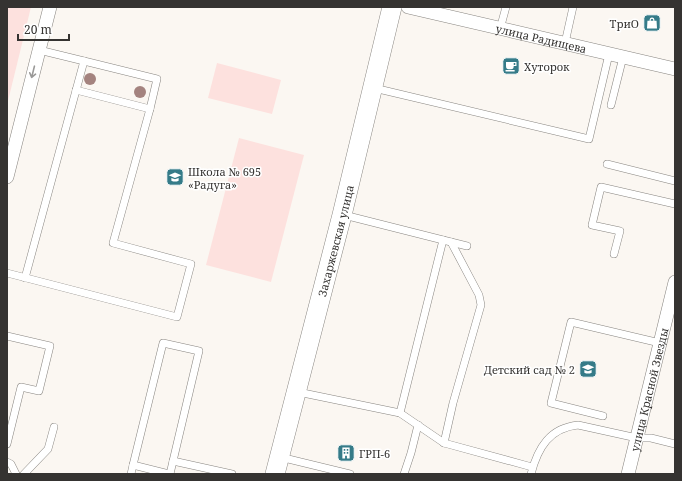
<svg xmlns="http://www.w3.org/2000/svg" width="682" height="481" viewBox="0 0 682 481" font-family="'Noto Serif',serif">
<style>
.green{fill:#fde1de}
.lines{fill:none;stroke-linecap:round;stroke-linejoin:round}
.lane-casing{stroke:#888580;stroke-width:8}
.street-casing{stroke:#888580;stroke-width:14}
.secondary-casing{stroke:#888580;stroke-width:20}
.lane{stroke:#fff;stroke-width:7}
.street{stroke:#fff;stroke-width:13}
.secondary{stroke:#fff;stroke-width:19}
.tree{fill:#a4837f}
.oneway{stroke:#9a9998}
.labels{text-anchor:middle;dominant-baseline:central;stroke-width:3;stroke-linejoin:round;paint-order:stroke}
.poi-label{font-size:11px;fill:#353331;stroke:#fff;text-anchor:start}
.street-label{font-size:11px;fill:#353331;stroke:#fff}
</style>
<rect width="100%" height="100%" fill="#fbf7f2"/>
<!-- green -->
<g class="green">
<path d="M 7,7 L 31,7 L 7,105 Z"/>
<path d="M 217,63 L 281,80 L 272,114 L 208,98 Z"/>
<path d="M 239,138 L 304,155 L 271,282 L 206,265 Z"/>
</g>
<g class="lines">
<defs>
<g id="lane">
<path d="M 500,29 L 506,7"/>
<path d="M 565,43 L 573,7"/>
<path d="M 374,88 L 589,139 L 609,54"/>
<path d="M 76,90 L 150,109 L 157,79 L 84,61"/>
<path d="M 611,105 L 623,57"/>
<path d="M 607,164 L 675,181"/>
<path d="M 344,215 L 451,242 L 479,295 L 481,305 L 453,403 L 444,443 L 532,467"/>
<path d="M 451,242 L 467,246"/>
<path d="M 614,254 L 620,231 L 592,225 L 601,187 L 675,204"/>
<path d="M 7,273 L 177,317 L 191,264 L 113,243 L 150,109"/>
<path d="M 25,278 L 84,61 L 39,50"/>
<path d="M 7,336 L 50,346 L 39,391 L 21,387 L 7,444"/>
<path d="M 298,392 L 400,413 L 444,443"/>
<path d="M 400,413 L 443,240"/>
<path d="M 603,416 L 551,403 L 571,322 L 660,343"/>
<path d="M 280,457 L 350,474"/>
<path d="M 7,462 L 11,464 L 16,474"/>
<path d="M 24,474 L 48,449 L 54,427"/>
<path d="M 131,474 L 133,465"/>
<path d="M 169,474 L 133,465 L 163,343 L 199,351 L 173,461"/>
<path d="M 170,474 L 173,461 L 232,474"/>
<path d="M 404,474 L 411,453 L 418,425"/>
<path d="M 531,474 C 538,447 550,428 578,425 L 637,438 L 651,438 L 675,444"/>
</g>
<g id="street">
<path id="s1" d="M 408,7 L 675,69"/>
<path d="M 7,177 L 50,7"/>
<path id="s2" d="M 628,474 L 675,282"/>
</g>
<g id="secondary">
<path id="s3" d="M 275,474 L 342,215 L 392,7"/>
</g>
</defs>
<!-- lane casing -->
<use href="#lane" class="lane-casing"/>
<!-- street casing -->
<use href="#street" class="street-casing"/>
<!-- secondary casing -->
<use href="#secondary" class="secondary-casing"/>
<!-- lane -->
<use href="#lane" class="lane"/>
<!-- street -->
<use href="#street" class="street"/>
<!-- secondary -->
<use href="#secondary" class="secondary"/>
</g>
<!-- trees -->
<g class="tree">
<circle cx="90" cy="79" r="6"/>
<circle cx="140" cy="92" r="6"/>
</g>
<!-- one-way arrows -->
<defs><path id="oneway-shaft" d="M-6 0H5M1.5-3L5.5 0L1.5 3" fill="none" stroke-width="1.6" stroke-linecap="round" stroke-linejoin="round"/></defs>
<use class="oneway" href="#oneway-shaft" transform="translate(33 72) rotate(104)"/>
<!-- icons -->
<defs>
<symbol id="shop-square" viewBox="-11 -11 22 22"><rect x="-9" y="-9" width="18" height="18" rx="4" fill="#357b88" stroke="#fff"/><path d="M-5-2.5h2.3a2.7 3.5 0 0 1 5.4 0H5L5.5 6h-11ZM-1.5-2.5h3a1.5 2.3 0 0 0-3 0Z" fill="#fff"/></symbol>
<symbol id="cafe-square" viewBox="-11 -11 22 22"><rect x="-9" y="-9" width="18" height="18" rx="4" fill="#357b88" stroke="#fff"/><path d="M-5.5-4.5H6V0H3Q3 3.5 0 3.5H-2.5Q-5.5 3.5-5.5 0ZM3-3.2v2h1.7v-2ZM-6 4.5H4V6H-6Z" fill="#fff"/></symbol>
<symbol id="school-square" viewBox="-11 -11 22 22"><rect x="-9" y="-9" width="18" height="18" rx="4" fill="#357b88" stroke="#fff"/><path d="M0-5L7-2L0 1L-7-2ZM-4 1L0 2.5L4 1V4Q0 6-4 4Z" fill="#fff"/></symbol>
<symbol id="building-square" viewBox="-11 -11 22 22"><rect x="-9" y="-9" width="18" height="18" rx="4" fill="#357b88" stroke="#fff"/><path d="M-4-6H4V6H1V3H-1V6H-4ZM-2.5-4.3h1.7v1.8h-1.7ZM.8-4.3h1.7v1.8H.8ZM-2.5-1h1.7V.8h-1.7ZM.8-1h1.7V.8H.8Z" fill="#fff"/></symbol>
</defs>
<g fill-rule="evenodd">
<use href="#shop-square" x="642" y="13" width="20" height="20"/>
<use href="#cafe-square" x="501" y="56" width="20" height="20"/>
<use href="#school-square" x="165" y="167" width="20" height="20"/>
<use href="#school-square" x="578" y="359" width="20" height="20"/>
<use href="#building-square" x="336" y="443" width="20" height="20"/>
</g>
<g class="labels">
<!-- poi labels -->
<g class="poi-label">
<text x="639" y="23" text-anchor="end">ТриО</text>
<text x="524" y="66">Хуторок</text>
<text x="188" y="171">Школа № 695<tspan x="188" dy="13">«Радуга»</tspan></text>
<text x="575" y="369" text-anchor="end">Детский сад № 2</text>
<text x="359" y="453">ГРП-6</text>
</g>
<!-- street labels -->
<g class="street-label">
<text stroke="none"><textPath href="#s1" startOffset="137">улица Радищева</textPath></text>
<text stroke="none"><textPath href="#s3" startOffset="241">Захаржевская улица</textPath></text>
<text stroke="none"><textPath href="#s2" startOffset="87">улица Красной Звезды</textPath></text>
</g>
</g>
<!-- border -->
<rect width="682" height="481" fill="none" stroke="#353331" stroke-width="16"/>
<!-- scale -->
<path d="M18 34v6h51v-6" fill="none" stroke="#353331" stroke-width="2"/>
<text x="24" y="34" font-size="12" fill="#353331" stroke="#ffffff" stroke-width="3" paint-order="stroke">20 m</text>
</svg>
